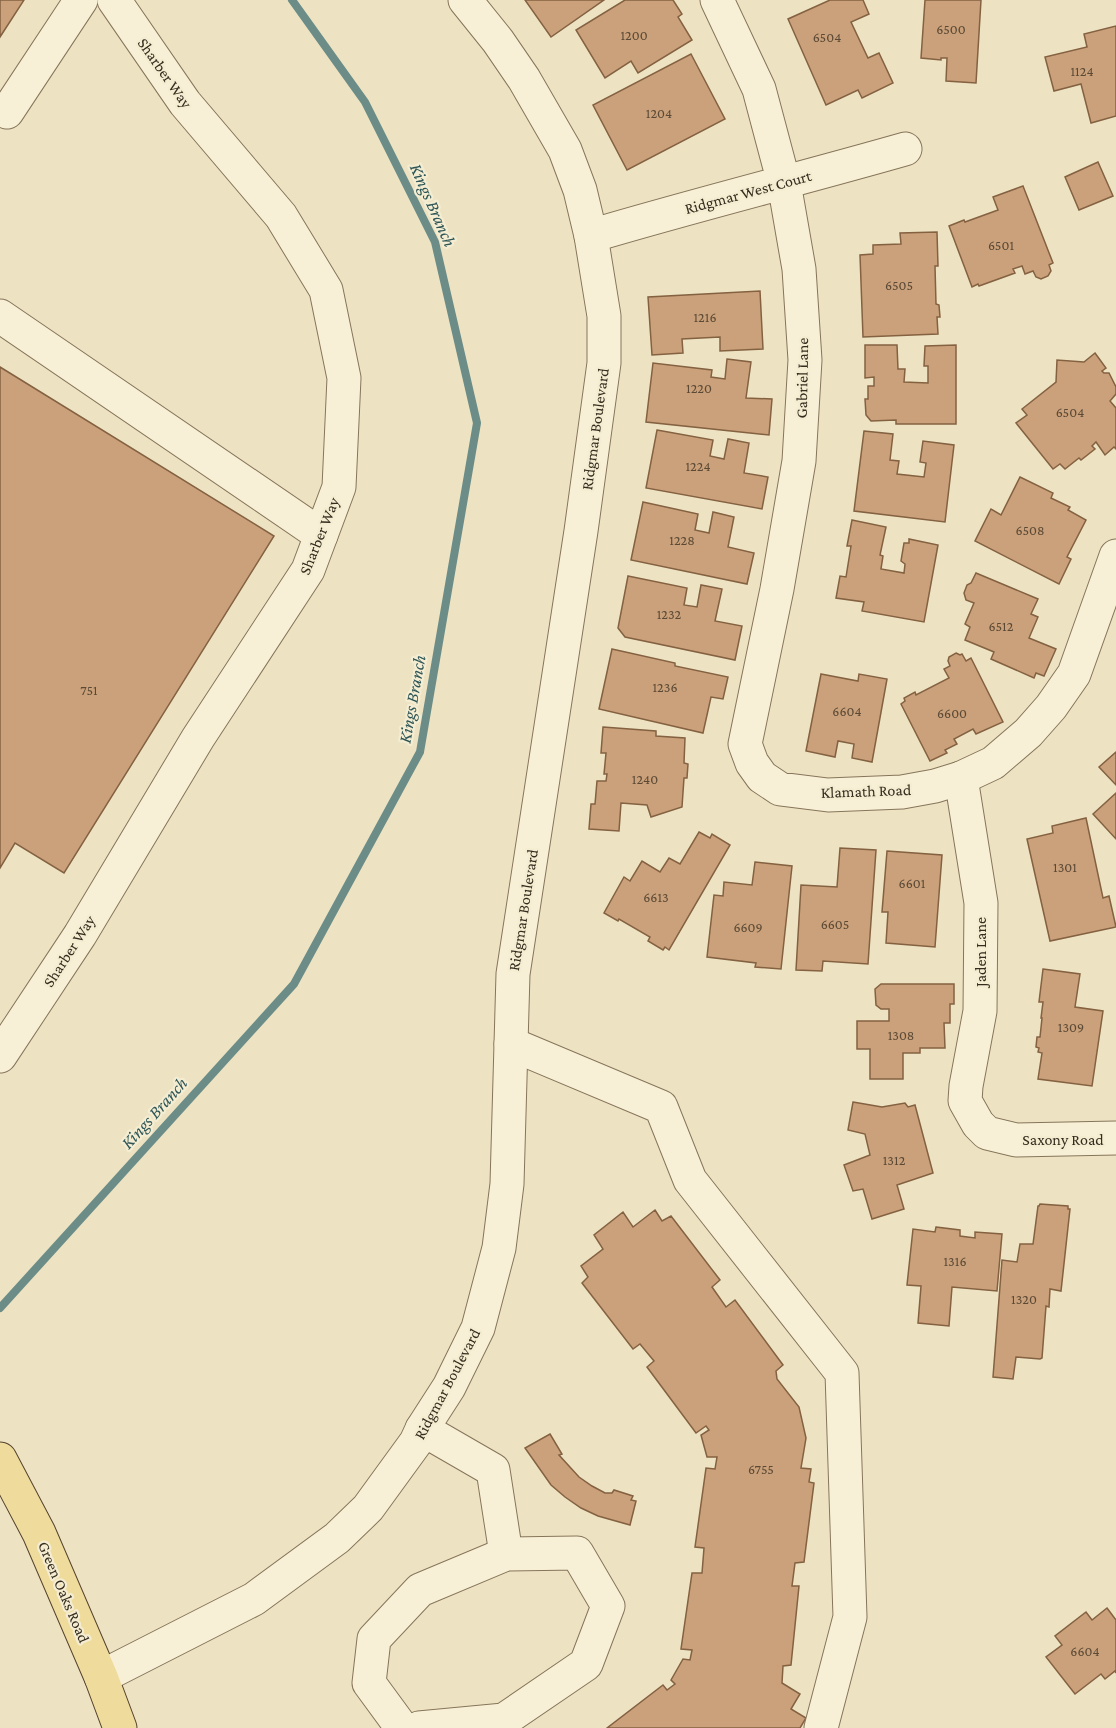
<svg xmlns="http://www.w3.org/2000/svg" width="1116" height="1728" viewBox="0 0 1116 1728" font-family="'Crimson Pro',serif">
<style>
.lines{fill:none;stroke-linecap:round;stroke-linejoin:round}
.stream{stroke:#6c8d87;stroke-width:8}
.building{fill:#caa17a;stroke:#846141;stroke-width:1.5}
.minor-casing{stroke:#86755a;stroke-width:35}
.major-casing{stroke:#54432e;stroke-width:35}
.minor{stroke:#f8f0d6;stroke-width:33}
.major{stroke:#efdb9b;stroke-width:33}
.labels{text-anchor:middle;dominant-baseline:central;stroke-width:4.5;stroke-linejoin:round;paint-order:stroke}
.number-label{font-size:14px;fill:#5b4935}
.street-label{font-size:16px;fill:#362c1e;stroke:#f4edd2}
.water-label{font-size:18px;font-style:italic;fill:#2e5556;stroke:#f4edd2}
</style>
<rect width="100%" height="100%" fill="#ede3c3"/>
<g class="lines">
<!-- stream -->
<path class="stream" d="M 0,1308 L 294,984 L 420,752 L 477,423 L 435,242 L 365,102 L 292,0"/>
</g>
<!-- building -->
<g class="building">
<path d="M 0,0 L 24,0 L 0,37 Z"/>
<path d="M 525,0 L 604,0 L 551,37 Z"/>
<path d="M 625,0 L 673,0 L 682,14 L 678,17 L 692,40 L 638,73 L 631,61 L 605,78 L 576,30 Z"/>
<path d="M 830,0 L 863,0 L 869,14 L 851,22 L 868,58 L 879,53 L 893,83 L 862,98 L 858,90 L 826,105 L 788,19 Z"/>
<path d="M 925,0 L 981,0 L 976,83 L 946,81 L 947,58 L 941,58 L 941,60 L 921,58 Z"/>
<path d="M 1116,26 L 1116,116 L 1091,123 L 1081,84 L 1054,91 L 1045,57 L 1087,47 L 1084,34 Z"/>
<path d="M 691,54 L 725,119 L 627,170 L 593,105 Z"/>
<path d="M 1098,162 L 1113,196 L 1079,210 L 1065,177 Z"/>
<path d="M 1023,186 L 1053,263 L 1049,265 L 1051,271 L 1048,276 L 1041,279 L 1036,277 L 1033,271 L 1025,274 L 1022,266 L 1013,269 L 1015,273 L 979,286 L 978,284 L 972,287 L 949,226 L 964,220 L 965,222 L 998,210 L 993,197 Z"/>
<path d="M 937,232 L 938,266 L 935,266 L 936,304 L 939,305 L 940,317 L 937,317 L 938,334 L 863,337 L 860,255 L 873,254 L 873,245 L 901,244 L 900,233 Z"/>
<path d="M 760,291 L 763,349 L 720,351 L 720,337 L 682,339 L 683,353 L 652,355 L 648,297 Z"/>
<path d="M 865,345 L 897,345 L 898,369 L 905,369 L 904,382 L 928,383 L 928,366 L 924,366 L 925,346 L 956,345 L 956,424 L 896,424 L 896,420 L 871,421 L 866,415 L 865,399 L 868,399 L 868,386 L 874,386 L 874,377 L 865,378 Z"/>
<path d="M 1095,353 L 1106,368 L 1102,371 L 1104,373 L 1109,373 L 1116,387 L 1116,394 L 1110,401 L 1116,408 L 1116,449 L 1114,447 L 1105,455 L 1096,442 L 1092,446 L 1095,449 L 1081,460 L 1079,458 L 1065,469 L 1060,464 L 1053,469 L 1016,423 L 1027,415 L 1022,409 L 1056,382 L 1057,360 L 1084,362 Z"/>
<path d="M 727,359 L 751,362 L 746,398 L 772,399 L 769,435 L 646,422 L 653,363 L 712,370 L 711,377 L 725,379 Z"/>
<path d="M 0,367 L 274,536 L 64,873 L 15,843 L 0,868 Z"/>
<path d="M 657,430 L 713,440 L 710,456 L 724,459 L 728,439 L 749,443 L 744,473 L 768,477 L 762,509 L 646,488 Z"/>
<path d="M 864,431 L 893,434 L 890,460 L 899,461 L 897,474 L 924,477 L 926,463 L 920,462 L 923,441 L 954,445 L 945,522 L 854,511 Z"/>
<path d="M 1020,477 L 1053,493 L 1051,498 L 1070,507 L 1068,510 L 1086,520 L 1067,557 L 1071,559 L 1059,584 L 975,541 L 991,509 L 1001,515 Z"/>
<path d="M 643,502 L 698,514 L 695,530 L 709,533 L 713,512 L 734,517 L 728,547 L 754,553 L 747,584 L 631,560 Z"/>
<path d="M 852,520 L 886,527 L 880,555 L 883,556 L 881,569 L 904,573 L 905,564 L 901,561 L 904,543 L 909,543 L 909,539 L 938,545 L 924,622 L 862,611 L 864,602 L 836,598 L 840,576 L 846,577 L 851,546 L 847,546 Z"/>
<path d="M 976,573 L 1038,599 L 1031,614 L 1038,617 L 1029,638 L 1056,649 L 1044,676 L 1036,673 L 1034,678 L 991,659 L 994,652 L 965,640 L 970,627 L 965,624 L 974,603 L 966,600 L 964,593 L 967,585 L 971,583 Z"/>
<path d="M 628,576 L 687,588 L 684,605 L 697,607 L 701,585 L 722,589 L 715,621 L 742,626 L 735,660 L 625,637 L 618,628 Z"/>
<path d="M 612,649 L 675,663 L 675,666 L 728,677 L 723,699 L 711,697 L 703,733 L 599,709 Z"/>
<path d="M 956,653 L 960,655 L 962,654 L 966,661 L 971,658 L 1003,722 L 976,734 L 973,729 L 954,739 L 957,744 L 945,750 L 947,753 L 930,761 L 901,704 L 905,701 L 904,698 L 915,692 L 916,695 L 949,678 L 944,669 L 950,666 L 948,661 L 949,657 Z"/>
<path d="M 821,674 L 858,681 L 859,674 L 887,679 L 872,762 L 852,758 L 854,744 L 838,741 L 835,757 L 806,751 Z"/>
<path d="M 603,727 L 656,731 L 656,736 L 685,738 L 684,763 L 688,764 L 687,778 L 684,778 L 682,807 L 651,817 L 647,805 L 621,803 L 619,831 L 589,829 L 591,804 L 595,804 L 597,781 L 606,781 L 607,774 L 604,774 L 606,753 L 601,753 Z"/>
<path d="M 1116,752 L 1116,785 L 1099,767 Z"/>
<path d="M 1116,793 L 1116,839 L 1093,814 Z"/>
<path d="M 1086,818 L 1103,898 L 1109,896 L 1116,927 L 1050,941 L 1027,839 L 1053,833 L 1052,826 Z"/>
<path d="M 699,832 L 710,838 L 712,834 L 730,845 L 669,950 L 665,947 L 663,950 L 648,941 L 650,937 L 619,919 L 618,921 L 604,913 L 624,877 L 630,881 L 642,861 L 660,872 L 669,858 L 680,864 Z"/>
<path d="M 840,848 L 876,850 L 868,964 L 823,961 L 822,971 L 796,970 L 801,885 L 837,887 Z"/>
<path d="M 887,851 L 942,855 L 935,947 L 886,943 L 888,912 L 882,912 Z"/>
<path d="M 755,862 L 792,866 L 781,969 L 755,967 L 756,963 L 707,957 L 714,895 L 723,896 L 724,882 L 752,885 Z"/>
<path d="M 1043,969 L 1080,974 L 1075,1007 L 1103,1011 L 1092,1086 L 1038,1079 L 1042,1053 L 1038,1052 L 1039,1048 L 1036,1047 L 1037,1037 L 1040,1037 L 1042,1018 L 1041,1018 L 1043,1002 L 1039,1002 Z"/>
<path d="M 881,984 L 954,984 L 954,1004 L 950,1004 L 950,1023 L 944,1023 L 945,1048 L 920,1048 L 920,1053 L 903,1053 L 903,1079 L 870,1079 L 870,1049 L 857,1049 L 857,1021 L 889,1021 L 889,1009 L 881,1009 L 876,1005 L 875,989 Z"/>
<path d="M 853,1102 L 882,1107 L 905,1103 L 908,1107 L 915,1105 L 933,1173 L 897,1185 L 904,1209 L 872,1219 L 863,1189 L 853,1191 L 844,1165 L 870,1155 L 865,1134 L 848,1130 Z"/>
<path d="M 1040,1204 L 1068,1206 L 1068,1209 L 1070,1209 L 1061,1291 L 1050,1289 L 1049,1307 L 1046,1306 L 1042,1358 L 1040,1359 L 1016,1357 L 1013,1379 L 993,1377 L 1002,1260 L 1017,1262 L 1020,1244 L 1033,1244 L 1038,1206 L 1039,1206 Z"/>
<path d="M 655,1210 L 662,1221 L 671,1216 L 720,1280 L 712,1287 L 726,1307 L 735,1300 L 783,1365 L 776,1371 L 777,1379 L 799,1407 L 806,1438 L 801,1468 L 811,1469 L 809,1482 L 814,1483 L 804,1562 L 795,1563 L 792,1586 L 799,1586 L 791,1665 L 783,1666 L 782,1683 L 800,1694 L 791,1709 L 806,1718 L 800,1728 L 607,1728 L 663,1685 L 667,1690 L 675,1684 L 671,1680 L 683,1659 L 690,1660 L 692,1650 L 681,1649 L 692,1573 L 702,1573 L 704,1548 L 695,1547 L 706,1468 L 715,1469 L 717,1457 L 707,1457 L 701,1435 L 709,1430 L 706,1426 L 696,1433 L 647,1367 L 654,1361 L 640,1344 L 633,1349 L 582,1283 L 588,1277 L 581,1266 L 603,1249 L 594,1235 L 623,1212 L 633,1227 Z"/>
<path d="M 936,1227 L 960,1230 L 960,1236 L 975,1238 L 975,1232 L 1002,1234 L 997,1291 L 952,1287 L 949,1326 L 918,1323 L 921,1286 L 907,1285 L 913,1229 L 935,1232 Z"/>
<path d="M 550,1434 L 562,1454 L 559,1455 L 579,1477 L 592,1486 L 605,1493 L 612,1493 L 614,1490 L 633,1496 L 631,1500 L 636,1501 L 630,1525 L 598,1516 L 581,1508 L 565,1497 L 551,1485 L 525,1448 Z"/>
<path d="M 1107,1608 L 1116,1620 L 1116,1673 L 1115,1671 L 1105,1679 L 1101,1674 L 1075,1694 L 1046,1657 L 1062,1645 L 1055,1636 L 1086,1612 L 1092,1620 Z"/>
</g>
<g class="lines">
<defs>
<g id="minor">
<path d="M 717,0 L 759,89 L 784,183 L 799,269 L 805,360 L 799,461 L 777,589 L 745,744 L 752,763 L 762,777 L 780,789 L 828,795 L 902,792 L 935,786 L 961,778 L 993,763 L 1028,733 L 1051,707 L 1074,674 L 1116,556"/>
<path d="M 7,112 L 81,0"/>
<path d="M 591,236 C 695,205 800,179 905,149"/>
<path d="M 0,316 L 321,535"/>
<path d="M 961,778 L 981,903 L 980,1011 L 966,1086 L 965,1101 L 978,1124 L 987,1133 L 1016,1140 L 1116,1138"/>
<path d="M 511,1044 L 661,1107 L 690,1180 L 842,1373 L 850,1617 L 821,1728"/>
<path d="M 0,1056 L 80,935 L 198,738 L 308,570 L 339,487 L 344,378 L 326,290 L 281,216 L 185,103 L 114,0"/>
<path d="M 422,1429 L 493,1470 L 506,1554"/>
<path d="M 101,1677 L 254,1599 L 337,1538 L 368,1508 L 416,1442 L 422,1429 L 449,1387 L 478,1328 L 499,1248 L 507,1184 L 513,974 L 581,531 L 604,363 L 604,316 L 591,236 L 580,190 L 565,150 L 524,79 L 498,41 L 465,0"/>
<path d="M 402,1728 L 369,1683 L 374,1639 L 420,1590 L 506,1554 L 577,1553 L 608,1606 L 586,1664 L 504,1720 L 419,1728"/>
</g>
<path id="major" d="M 0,1459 L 39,1533 L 101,1677 L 120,1728"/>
</defs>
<!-- minor casing -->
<use href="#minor" class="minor-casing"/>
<!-- major casing -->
<use href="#major" class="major-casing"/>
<!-- minor -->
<use href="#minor" class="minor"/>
<!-- major -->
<use href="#major" class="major"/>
</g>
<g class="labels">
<!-- number labels -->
<g class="number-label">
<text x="951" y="29">6500</text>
<text x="634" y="35">1200</text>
<text x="827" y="37">6504</text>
<text x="1082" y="71">1124</text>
<text x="659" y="113">1204</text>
<text x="1001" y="245">6501</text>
<text x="899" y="285">6505</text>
<text x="705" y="317">1216</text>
<text x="699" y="388">1220</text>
<text x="1070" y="412">6504</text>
<text x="698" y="466">1224</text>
<text x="1030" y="530">6508</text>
<text x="682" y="540">1228</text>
<text x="669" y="614">1232</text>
<text x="1001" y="626">6512</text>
<text x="665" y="687">1236</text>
<text x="89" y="690">751</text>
<text x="847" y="711">6604</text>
<text x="952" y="713">6600</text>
<text x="645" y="779">1240</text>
<text x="1065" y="867">1301</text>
<text x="912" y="883">6601</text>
<text x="656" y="897">6613</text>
<text x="835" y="924">6605</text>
<text x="748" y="927">6609</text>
<text x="1071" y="1027">1309</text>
<text x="901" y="1035">1308</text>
<text x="894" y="1160">1312</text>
<text x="955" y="1261">1316</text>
<text x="1024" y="1299">1320</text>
<text x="761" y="1469">6755</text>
<text x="1085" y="1651">6604</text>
</g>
<!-- street labels -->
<g class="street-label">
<text transform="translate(165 73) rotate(55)">Sharber Way</text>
<text transform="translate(748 192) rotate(-15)">Ridgmar West Court</text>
<text transform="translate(802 378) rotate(-89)">Gabriel Lane</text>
<text transform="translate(595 429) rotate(-82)">Ridgmar Boulevard</text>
<text transform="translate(319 536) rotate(-68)">Sharber Way</text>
<text transform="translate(866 791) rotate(-2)">Klamath Road</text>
<text transform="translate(523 910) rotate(-81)">Ridgmar Boulevard</text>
<text transform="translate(69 951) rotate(-57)">Sharber Way</text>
<text transform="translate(980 952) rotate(-90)">Jaden Lane</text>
<text x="1063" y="1139">Saxony Road</text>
<text transform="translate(447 1384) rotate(-62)">Ridgmar Boulevard</text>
<text transform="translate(64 1592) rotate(67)">Green Oaks Road</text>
</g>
<!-- water labels -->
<g class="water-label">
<text transform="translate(433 205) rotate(66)">Kings Branch</text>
<text transform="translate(412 699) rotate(-80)">Kings Branch</text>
<text transform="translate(154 1113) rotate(-48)">Kings Branch</text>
</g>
</g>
</svg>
